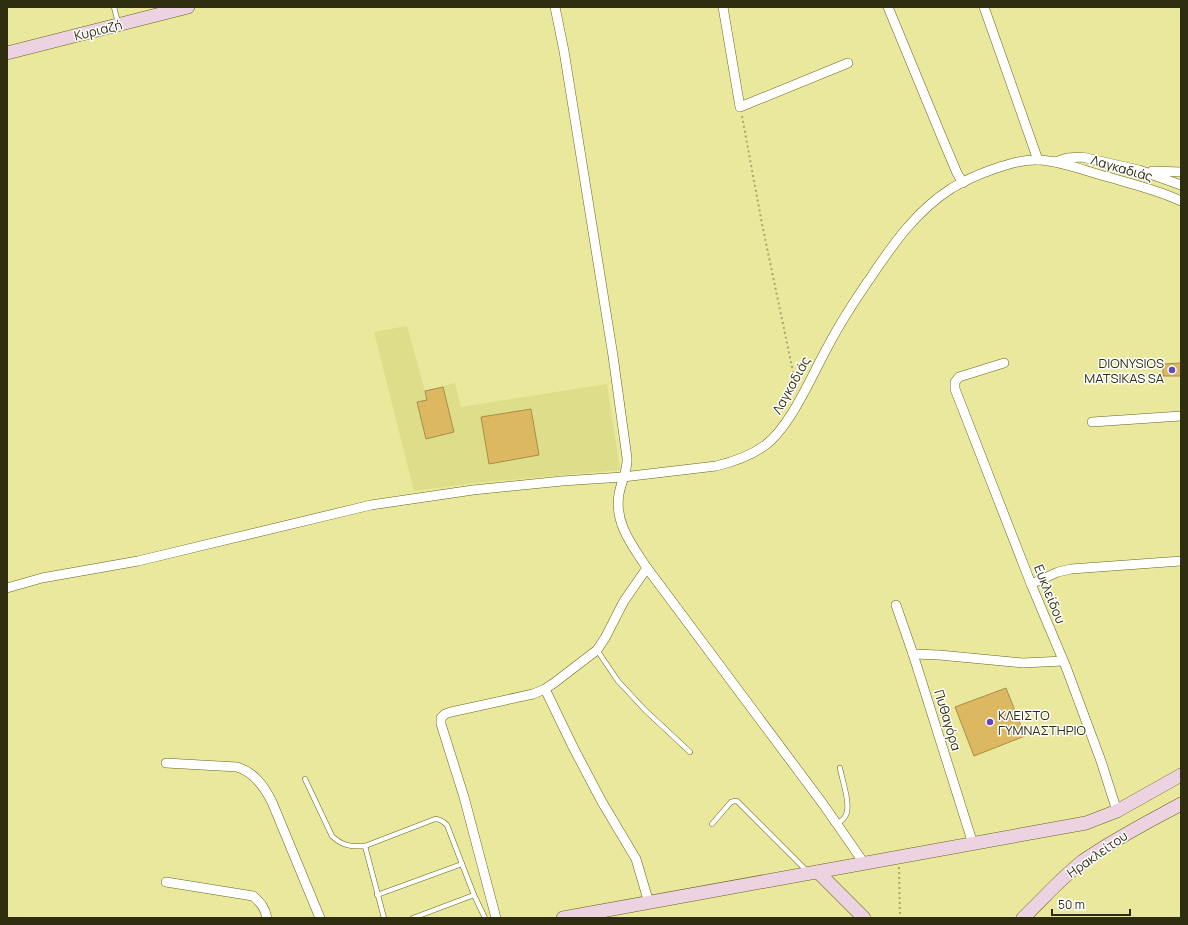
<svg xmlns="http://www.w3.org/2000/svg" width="1188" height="925" viewBox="0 0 1188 925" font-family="Manrope,sans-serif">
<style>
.built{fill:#dedd8a}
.building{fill:#dcb861;stroke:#a98d48}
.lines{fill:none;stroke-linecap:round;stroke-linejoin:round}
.lane-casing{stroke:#68661a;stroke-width:5.5}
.street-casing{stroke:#68661a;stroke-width:10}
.secondary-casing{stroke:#68661a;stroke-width:14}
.path{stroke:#a8a76c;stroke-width:2;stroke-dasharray:2 3;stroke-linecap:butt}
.lane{stroke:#fff;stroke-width:4.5}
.street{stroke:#fff;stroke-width:9}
.secondary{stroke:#edd2e1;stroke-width:13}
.poi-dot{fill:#6148c0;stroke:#fff;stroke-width:1.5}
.labels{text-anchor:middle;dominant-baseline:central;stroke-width:3;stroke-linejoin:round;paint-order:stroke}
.street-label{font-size:13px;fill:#2e2d0f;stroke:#fff}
.poi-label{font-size:13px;fill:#2e2d0f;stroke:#fff;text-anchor:end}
</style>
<rect width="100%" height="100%" fill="#e9e89d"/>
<!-- built -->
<path class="built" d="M 407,326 L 425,391 L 455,383 L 461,407 L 607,384 L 620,470 L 475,483 L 414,491 L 374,332 Z"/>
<!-- building -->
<g class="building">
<path d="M 1181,363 L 1181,376 L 1163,376 L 1163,364 Z"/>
<path d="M 443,387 L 454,432 L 426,439 L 417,402 L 427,400 L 425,391 Z"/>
<path d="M 531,409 L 539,455 L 489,464 L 481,417 Z"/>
<path d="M 1006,688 L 1025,736 L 974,756 L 955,707 Z"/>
</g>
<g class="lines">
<defs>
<g id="lane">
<path d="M 114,7 L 118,23"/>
<path d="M 597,650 L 618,681 L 645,710 L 690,752"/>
<path d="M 305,779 L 332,836 C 342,846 352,847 365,846 L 435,819 C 440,819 443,821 447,825 L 474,895 L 485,918"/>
<path d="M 712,824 L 731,802 L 735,801 L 737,801 L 807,871"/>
<path d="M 837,824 C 840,822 844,819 846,815 C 851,804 842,780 840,768"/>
<path d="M 365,846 L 384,918"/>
<path d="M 377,895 L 462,864"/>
<path d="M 413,918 L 474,895"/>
</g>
<g id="street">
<path d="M 555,7 L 564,51 L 613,356 L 627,458 C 628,470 621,482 619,494 C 614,523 632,545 647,568 L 823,804 L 864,863"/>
<path d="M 723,7 L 740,107 L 848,63"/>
<path d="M 888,7 L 943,140 L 957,173 L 963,183"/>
<path d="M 984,7 L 1038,160"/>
<path d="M 1055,162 L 1067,158 L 1082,157 L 1139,170 L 1181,185"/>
<path d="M 1152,171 L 1181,172"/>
<path d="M 1004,363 L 959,377 L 955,382 L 955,389 L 1031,584 L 1066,667 L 1101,761 L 1117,811"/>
<path d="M 1092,422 L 1181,416"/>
<path d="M 1031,584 L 1058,572 L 1071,569 L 1181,561"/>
<path d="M 7,588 L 42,578 L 138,561 L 371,505 L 473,490 L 562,481 L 623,477 L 716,466 C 733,462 750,456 764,446 C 790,428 812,375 827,348 C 840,323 855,300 871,277 C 893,244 917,210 952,188 C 964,181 977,175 991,170 C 1006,165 1023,159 1039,160 C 1062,161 1085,171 1108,177 C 1132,184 1158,190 1181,201"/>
<path d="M 896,605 L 913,654 L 973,844"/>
<path d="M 913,654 L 939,655 L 1023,663 L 1063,661"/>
<path d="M 545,689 L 573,747 L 602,802 L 636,859 L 649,903"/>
<path d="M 166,763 L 237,767 C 254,772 264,786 272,802 L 320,918"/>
<path d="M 166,882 L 253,896 C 261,903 265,908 267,918"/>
<path d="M 496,918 L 464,797 L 441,724 L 441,718 L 445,714 L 451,712 L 533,694 L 545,689 L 554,683 L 597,650 L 605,638 L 624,601 L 647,568"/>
</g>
<g id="secondary">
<path d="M 7,53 L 188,7"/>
<path d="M 818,872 L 864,918"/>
<path d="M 563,918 L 1086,823 L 1117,811 L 1181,775"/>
<path d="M 1023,918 C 1043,899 1061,878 1083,861 C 1114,839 1148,822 1181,804"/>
</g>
</defs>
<!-- lane casing -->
<use href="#lane" class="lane-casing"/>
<!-- street casing -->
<use href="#street" class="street-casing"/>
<!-- secondary casing -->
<use href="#secondary" class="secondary-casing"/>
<!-- path -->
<g class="path">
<path d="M 742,116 L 762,224 L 796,386"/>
<path d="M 899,867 L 900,918"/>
</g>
<!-- lane -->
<use href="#lane" class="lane"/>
<!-- street -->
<use href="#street" class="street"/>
<!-- secondary -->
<use href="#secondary" class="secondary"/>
</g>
<!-- markers -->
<g class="poi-dot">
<circle cx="1172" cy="370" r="4"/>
<circle cx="990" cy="722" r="4"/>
</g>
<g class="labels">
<!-- street labels -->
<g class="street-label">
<text transform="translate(98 30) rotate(-14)">Κυριαζή</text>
<text transform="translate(1122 168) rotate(16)">Λαγκαδιάς</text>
<text transform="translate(791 385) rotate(-61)">Λαγκαδιάς</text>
<text transform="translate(1050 594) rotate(68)">Ευκλείδου</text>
<text transform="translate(948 720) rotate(73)">Πυθαγόρα</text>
<text transform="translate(1097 854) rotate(-35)">Ηρακλείτου</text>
</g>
<!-- poi labels -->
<g class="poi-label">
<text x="1164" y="363">DIONYSIOS<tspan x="1164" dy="15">MATSIKAS SA</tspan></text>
<text x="998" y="715" text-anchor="start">ΚΛΕΙΣΤΟ<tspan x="998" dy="15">ΓΥΜΝΑΣΤΗΡΙΟ</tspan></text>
</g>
</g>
<!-- border -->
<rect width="1188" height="925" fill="none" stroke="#2e2d0f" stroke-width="16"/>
<!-- scale -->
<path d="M1052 909v6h78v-6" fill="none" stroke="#2e2d0f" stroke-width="2"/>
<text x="1058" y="909" font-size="12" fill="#2e2d0f" stroke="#ffffff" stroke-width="3" paint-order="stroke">50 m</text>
</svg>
